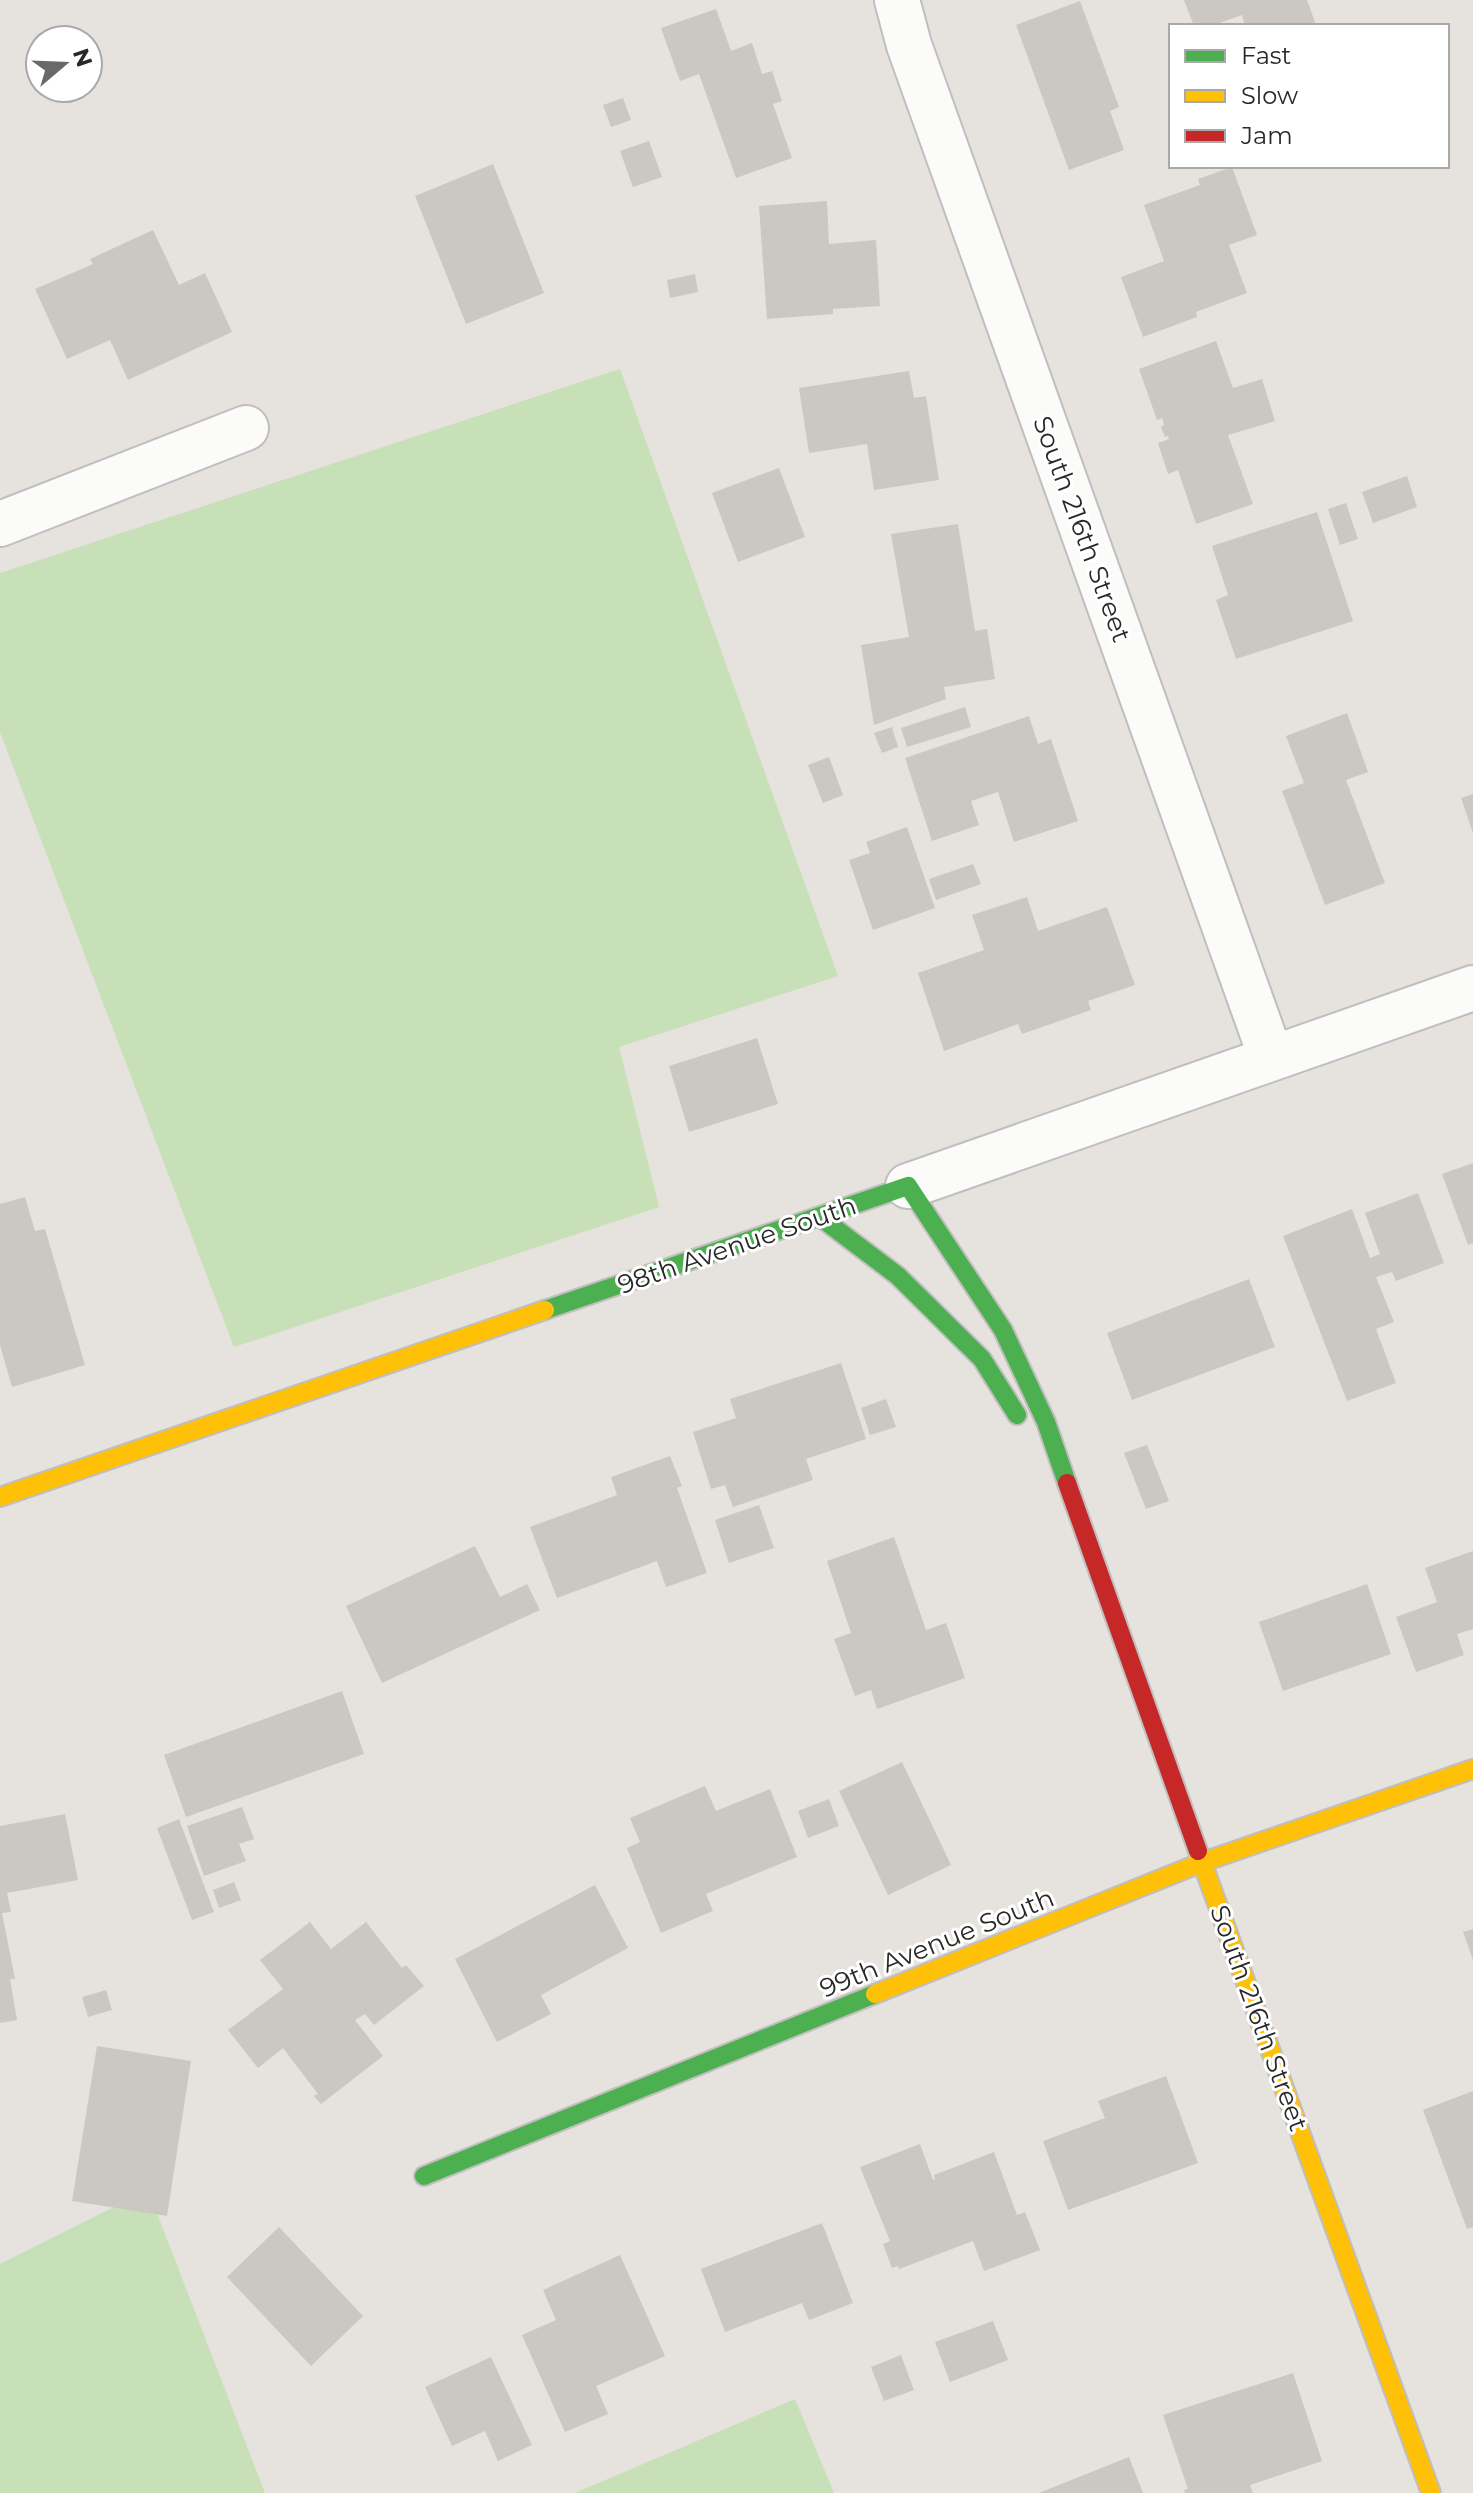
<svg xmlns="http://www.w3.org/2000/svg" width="1473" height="2493" viewBox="0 0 1473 2493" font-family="Montserrat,sans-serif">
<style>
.green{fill:#c8e0b7}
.building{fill:#cbc8c4}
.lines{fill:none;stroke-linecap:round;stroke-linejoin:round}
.street-casing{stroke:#c0bebe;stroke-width:48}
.fast-casing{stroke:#c0bebe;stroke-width:22}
.slow-casing{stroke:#c0bebe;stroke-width:22}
.jam-casing{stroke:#c0bebe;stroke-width:22}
.street{stroke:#fbfbfa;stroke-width:44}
.fast{stroke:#4caf50;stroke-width:18}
.slow{stroke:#ffc107;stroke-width:18}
.jam{stroke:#c62828;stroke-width:18}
.labels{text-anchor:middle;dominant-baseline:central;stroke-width:6;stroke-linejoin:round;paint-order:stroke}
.street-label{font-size:26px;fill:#282828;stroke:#fff}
</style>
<rect width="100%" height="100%" fill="#e6e2dd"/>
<!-- green -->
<g class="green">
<path d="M 620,369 L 838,976 L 619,1047 L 659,1207 L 234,1347 L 0,732 L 0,573 Z"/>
<path d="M 148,2190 L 265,2493 L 0,2493 L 0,2264 Z"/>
<path d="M 795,2399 L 834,2493 L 575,2493 Z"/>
</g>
<!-- building -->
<g class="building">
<path d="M 1184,0 L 1307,0 L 1315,22 L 1305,26 L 1245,26 L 1242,15 L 1211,26 L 1194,26 Z"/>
<path d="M 1080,1 L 1119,107 L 1110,111 L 1124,150 L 1069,170 L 1016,25 Z"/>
<path d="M 716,9 L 731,51 L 752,43 L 762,74 L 772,71 L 782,101 L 773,104 L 792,158 L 736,178 L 699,74 L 680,81 L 661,28 Z"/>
<path d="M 623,98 L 631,120 L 611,127 L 603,105 Z"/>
<path d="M 649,141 L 662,177 L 633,187 L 620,151 Z"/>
<path d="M 493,164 L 544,293 L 466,324 L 415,196 Z"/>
<path d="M 1232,167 L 1257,235 L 1229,245 L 1247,293 L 1196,312 L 1197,317 L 1143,337 L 1121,277 L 1164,261 L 1144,205 L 1200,185 L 1198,179 Z"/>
<path d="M 827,201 L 829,244 L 876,240 L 880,306 L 833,309 L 833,314 L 767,319 L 759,206 Z"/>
<path d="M 153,230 L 179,285 L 205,273 L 232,332 L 128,380 L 110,340 L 67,359 L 35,289 L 93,264 L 90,259 Z"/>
<path d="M 695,274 L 698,292 L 670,298 L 667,280 Z"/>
<path d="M 1216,341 L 1233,388 L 1262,379 L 1275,421 L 1228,435 L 1253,504 L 1196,524 L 1178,470 L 1168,474 L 1158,443 L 1169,439 L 1168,436 L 1165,437 L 1161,427 L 1164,425 L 1162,418 L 1157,420 L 1139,369 Z"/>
<path d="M 909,371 L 914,398 L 926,396 L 939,480 L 874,490 L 867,444 L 809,453 L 799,388 Z"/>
<path d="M 779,468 L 805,537 L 738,562 L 712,493 Z"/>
<path d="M 1407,476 L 1417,507 L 1373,523 L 1362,492 Z"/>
<path d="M 1346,503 L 1358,539 L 1340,545 L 1328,509 Z"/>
<path d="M 1317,512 L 1353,621 L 1236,659 L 1216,600 L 1228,595 L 1212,546 Z"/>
<path d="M 958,524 L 975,631 L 987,629 L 995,679 L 944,687 L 946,699 L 874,725 L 861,645 L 909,637 L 891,534 Z"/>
<path d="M 965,707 L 971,727 L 907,747 L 901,728 Z"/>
<path d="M 1347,713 L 1368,772 L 1346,780 L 1385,883 L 1325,905 L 1282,791 L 1304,783 L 1286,736 Z"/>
<path d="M 1029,716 L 1038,744 L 1051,739 L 1078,821 L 1014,842 L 998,792 L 971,801 L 979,825 L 932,841 L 905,758 Z"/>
<path d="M 892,727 L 898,747 L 882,753 L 874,733 Z"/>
<path d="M 829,757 L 843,795 L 823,803 L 808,765 Z"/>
<path d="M 1473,794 L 1473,833 L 1461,798 Z"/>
<path d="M 907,827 L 935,908 L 873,930 L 849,860 L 870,853 L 866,842 Z"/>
<path d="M 973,864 L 981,884 L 936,900 L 929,879 Z"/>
<path d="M 1027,897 L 1038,931 L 1107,907 L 1135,985 L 1088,1001 L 1091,1010 L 1022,1034 L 1018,1024 L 944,1051 L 918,973 L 984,950 L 972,915 Z"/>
<path d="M 757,1038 L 778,1104 L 689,1132 L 669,1066 Z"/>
<path d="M 1473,1163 L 1473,1243 L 1468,1245 L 1442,1174 Z"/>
<path d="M 1418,1193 L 1444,1263 L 1396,1281 L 1392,1272 L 1376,1277 L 1394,1322 L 1376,1329 L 1396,1383 L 1347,1401 L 1283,1236 L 1352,1209 L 1370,1258 L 1380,1254 L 1365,1213 Z"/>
<path d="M 25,1197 L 35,1231 L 45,1229 L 85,1365 L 12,1387 L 0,1345 L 0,1204 Z"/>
<path d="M 1249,1279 L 1275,1347 L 1132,1400 L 1107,1333 Z"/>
<path d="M 841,1363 L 866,1439 L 806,1459 L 813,1480 L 733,1507 L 725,1485 L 711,1489 L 693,1432 L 736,1418 L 730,1399 Z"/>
<path d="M 886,1399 L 896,1427 L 870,1435 L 861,1408 Z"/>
<path d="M 1147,1445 L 1169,1501 L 1146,1509 L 1124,1453 Z"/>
<path d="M 670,1456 L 682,1486 L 677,1488 L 707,1573 L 666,1587 L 657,1561 L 557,1598 L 530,1527 L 617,1495 L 611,1477 Z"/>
<path d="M 759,1505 L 774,1548 L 729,1563 L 715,1520 Z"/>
<path d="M 894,1537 L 926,1630 L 946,1623 L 965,1678 L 877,1709 L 871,1690 L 855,1696 L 834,1639 L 851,1633 L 827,1561 Z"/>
<path d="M 475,1546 L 500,1597 L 527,1584 L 540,1610 L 382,1683 L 346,1606 Z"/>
<path d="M 1473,1551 L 1473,1629 L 1457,1634 L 1464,1655 L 1416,1672 L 1396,1617 L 1437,1602 L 1425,1568 Z"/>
<path d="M 1367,1584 L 1391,1654 L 1283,1691 L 1259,1622 Z"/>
<path d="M 342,1691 L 364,1754 L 186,1817 L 164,1755 Z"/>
<path d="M 902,1762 L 951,1865 L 888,1895 L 839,1791 Z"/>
<path d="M 705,1786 L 716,1811 L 770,1789 L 797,1857 L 706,1894 L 713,1911 L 661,1933 L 627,1848 L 640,1842 L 630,1818 Z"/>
<path d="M 829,1799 L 839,1826 L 808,1838 L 798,1811 Z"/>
<path d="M 242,1807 L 254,1839 L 239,1844 L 246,1861 L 204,1876 L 187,1826 Z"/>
<path d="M 65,1814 L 78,1880 L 7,1893 L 11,1912 L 2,1913 L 15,1979 L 10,1979 L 17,2020 L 0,2023 L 0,1826 Z"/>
<path d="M 179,1819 L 214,1912 L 192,1920 L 157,1828 Z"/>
<path d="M 234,1882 L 241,1900 L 219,1908 L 213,1890 Z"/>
<path d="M 595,1885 L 628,1948 L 541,1995 L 551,2014 L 497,2042 L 455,1959 Z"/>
<path d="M 310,1922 L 331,1949 L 366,1922 L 402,1968 L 406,1965 L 424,1986 L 374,2025 L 365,2014 L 355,2020 L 383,2056 L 321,2104 L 314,2096 L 318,2094 L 283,2048 L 258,2068 L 228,2030 L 283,1989 L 260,1960 Z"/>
<path d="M 1473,1929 L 1473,1960 L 1463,1932 Z"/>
<path d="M 106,1990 L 112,2010 L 88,2017 L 82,1997 Z"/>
<path d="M 97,2046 L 191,2061 L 167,2216 L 72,2201 Z"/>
<path d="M 1166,2076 L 1198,2163 L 1068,2210 L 1043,2141 L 1105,2118 L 1098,2101 Z"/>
<path d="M 1473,2091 L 1473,2227 L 1467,2229 L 1423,2110 Z"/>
<path d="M 920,2144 L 933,2180 L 935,2179 L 934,2175 L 994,2152 L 1017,2215 L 1025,2212 L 1040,2250 L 984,2271 L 973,2241 L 899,2269 L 898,2266 L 892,2268 L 883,2244 L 890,2241 L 860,2167 Z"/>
<path d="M 822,2223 L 853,2303 L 809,2320 L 802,2303 L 725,2332 L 701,2269 Z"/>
<path d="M 279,2227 L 363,2316 L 311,2366 L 227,2277 Z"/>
<path d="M 620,2255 L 665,2356 L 596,2386 L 608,2414 L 565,2432 L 522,2335 L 556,2320 L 543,2290 Z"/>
<path d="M 993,2321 L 1008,2360 L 950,2382 L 935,2342 Z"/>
<path d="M 901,2355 L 914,2390 L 884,2401 L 871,2367 Z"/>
<path d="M 491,2357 L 532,2445 L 498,2461 L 485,2431 L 452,2446 L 425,2387 Z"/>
<path d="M 1293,2373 L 1322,2461 L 1250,2485 L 1253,2493 L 1185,2493 L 1184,2490 L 1188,2489 L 1163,2415 Z"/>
<path d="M 1129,2457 L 1143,2493 L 1039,2493 Z"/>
</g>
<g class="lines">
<defs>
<g id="street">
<path d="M 897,0 L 909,45 L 1271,1057"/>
<path d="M 0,524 L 246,428"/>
<path d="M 908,1186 L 1473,988"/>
</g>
<g id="fast">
<path d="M 820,1217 L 898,1276 L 982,1359 L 1017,1415"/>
<path d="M 545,1310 L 908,1186 L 1003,1330 L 1046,1422 L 1067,1483"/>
<path d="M 424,2176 L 875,1994"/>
</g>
<g id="slow">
<path d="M 0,1497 L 545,1310"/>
<path d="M 1198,1851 L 1431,2493"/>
<path d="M 875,1994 L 1203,1862 L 1473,1769"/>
</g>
<path id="jam" d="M 1067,1483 L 1198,1851"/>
</defs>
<!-- street casing -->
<use href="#street" class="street-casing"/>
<!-- fast casing -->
<use href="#fast" class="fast-casing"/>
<!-- slow casing -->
<use href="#slow" class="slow-casing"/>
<!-- jam casing -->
<use href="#jam" class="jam-casing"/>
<!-- street -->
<use href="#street" class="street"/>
<!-- fast -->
<use href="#fast" class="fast"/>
<!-- slow -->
<use href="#slow" class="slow"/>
<!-- jam -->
<use href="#jam" class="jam"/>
</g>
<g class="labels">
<!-- street labels -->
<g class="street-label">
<text transform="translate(1082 529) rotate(70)">South 216th Street</text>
<text transform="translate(737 1245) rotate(-19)">98th Avenue South</text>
<text transform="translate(937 1943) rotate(-22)">99th Avenue South</text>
<text transform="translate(1259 2018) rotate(70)">South 216th Street</text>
</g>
</g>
<!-- legend -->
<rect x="1169" y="24" width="280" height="144" fill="#ffffff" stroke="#a9a9a9" stroke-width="2"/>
<rect x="1185" y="50" width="40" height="12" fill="#4caf50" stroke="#a9a9a9" stroke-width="2"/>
<text x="1241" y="64" font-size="24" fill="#282828">Fast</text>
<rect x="1185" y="90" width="40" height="12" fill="#ffc107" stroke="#a9a9a9" stroke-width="2"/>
<text x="1241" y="104" font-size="24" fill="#282828">Slow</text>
<rect x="1185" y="130" width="40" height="12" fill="#c62828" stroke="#a9a9a9" stroke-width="2"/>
<text x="1241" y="144" font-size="24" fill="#282828">Jam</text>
<!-- north arrow -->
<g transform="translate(64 64) rotate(71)"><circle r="38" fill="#ffffff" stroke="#a9a9a9" stroke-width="2"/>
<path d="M0-6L14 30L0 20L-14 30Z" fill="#6a6967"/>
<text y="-12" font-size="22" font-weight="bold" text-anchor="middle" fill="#282828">N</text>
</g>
</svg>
